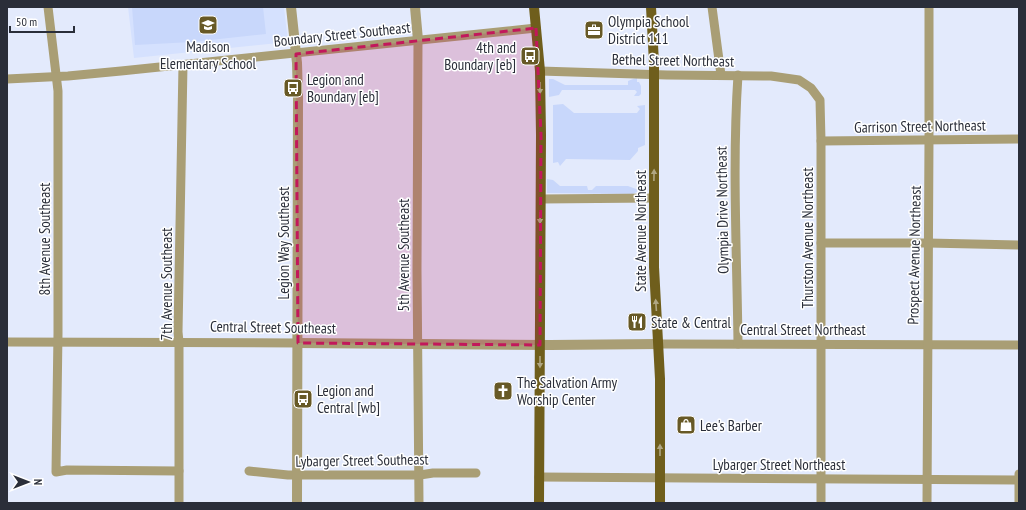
<svg xmlns="http://www.w3.org/2000/svg" width="1026" height="510" viewBox="0 0 1026 510" font-family="'PT Sans Narrow',sans-serif">
<style>
.built{fill:#d5e1fe}
.green{fill:#c8d7fb}
.lines{fill:none;stroke-linecap:round;stroke-linejoin:round}
.minor{stroke:#a99e75;stroke-width:9}
.tertiary{stroke:#a99e75;stroke-width:10}
.primary{stroke:#6f5e1c;stroke-width:10}
.oneway{fill:#b0a682}
.marked{fill:#c2185b;fill-opacity:0.2;stroke:#c2185b;stroke-width:3;stroke-dasharray:8 5;stroke-linejoin:round}
.labels{text-anchor:middle;dominant-baseline:central;stroke-width:3;stroke-linejoin:round;paint-order:stroke}
.poi-label{font-size:15px;fill:#2a2e39;stroke:#fff;text-anchor:start}
.street-label{font-size:15px;fill:#2a2e39;stroke:#fff}
</style>
<rect width="100%" height="100%" fill="#e3eafc"/>
<!-- built -->
<path class="built" d="M 128,7 L 284,7 L 288,42 L 134,58 Z"/>
<!-- green -->
<g class="green">
<path d="M 132,7 L 263,7 L 266,34 L 192,42 L 135,45 Z"/>
<path d="M 637,78 L 637,82 L 639,82 L 641,86 L 641,94 L 639,96 L 634,96 L 637,92 L 635,90 L 562,90 L 559,95 L 549,97 L 549,79 L 553,79 L 565,85 L 628,85 L 628,81 L 633,79 Z"/>
<path d="M 563,104 L 574,113 L 637,113 L 640,109 L 637,106 L 645,105 L 645,145 L 638,148 L 638,151 L 630,160 L 566,159 L 560,166 L 558,162 L 553,163 L 553,105 Z"/>
<path d="M 547,179 L 553,180 L 560,186 L 587,186 L 588,190 L 592,190 L 596,186 L 628,186 L 636,189 L 637,188 L 638,191 L 633,194 L 547,193 Z"/>
</g>
<g class="lines">
<!-- minor -->
<g class="minor">
<path d="M 48,7 L 58,91 L 58,333 L 56,472 L 67,470 L 179,471"/>
<path d="M 712,7 L 721,75"/>
<path d="M 418,40 L 417,270 L 419,503"/>
<path d="M 540,71 L 667,75 L 771,76 L 799,80 L 811,88 L 820,100 L 821,141 L 821,503"/>
<path d="M 7,79 L 68,76 L 121,71 L 536,28"/>
<path d="M 821,141 L 1019,139"/>
<path d="M 541,199 L 654,198"/>
<path d="M 821,243 L 928,243 L 1019,245"/>
<path d="M 7,342 L 298,343"/>
<path d="M 658,344 L 1019,345"/>
<path d="M 738,344 C 737,255 732,165 738,75"/>
<path d="M 249,471 L 288,475 L 420,475 L 433,473 L 476,473"/>
<path d="M 539,477 L 1019,480"/>
<path d="M 179,503 L 179,342 L 178,332 L 183,65"/>
<path d="M 927,503 L 929,139 L 929,7"/>
<path d="M 1019,503 L 1019,474"/>
</g>
<!-- tertiary -->
<g class="tertiary">
<path d="M 291,7 L 297,63 L 298,98 L 297,503"/>
<path d="M 415,7 L 418,40"/>
<path d="M 298,343 L 550,345 L 658,344"/>
</g>
<!-- primary -->
<g class="primary">
<path d="M 534,7 L 540,71 L 541,135 L 539,503"/>
<path d="M 651,7 L 654,63 L 654,267 L 660,379 L 660,503"/>
</g>
</g>
<!-- one-way arrows -->
<defs><path id="oneway-solid" d="M-6-.8H1V-3.2L6.5 0L1 3.2V.8H-6Z"/></defs>
<g class="oneway">
<use href="#oneway-solid" transform="translate(540 88) rotate(89)"/>
<use href="#oneway-solid" transform="translate(654 175) rotate(-89)"/>
<use href="#oneway-solid" transform="translate(540 218) rotate(90)"/>
<use href="#oneway-solid" transform="translate(656 305) rotate(-94)"/>
<use href="#oneway-solid" transform="translate(540 362) rotate(90)"/>
<use href="#oneway-solid" transform="translate(660 450) rotate(-90)"/>
</g>
<!-- marked area -->
<path class="marked" d="M 536,28 L 541,135 L 540,345 L 298,343 L 296,54 Z"/>
<!-- icons -->
<defs>
<symbol id="school-square" viewBox="-11 -11 22 22"><rect x="-9" y="-9" width="18" height="18" rx="4" fill="#675926" stroke="#fff"/><path d="M0-5L7-2L0 1L-7-2ZM-4 1L0 2.5L4 1V4Q0 6-4 4Z" fill="#fff"/></symbol>
<symbol id="office-square" viewBox="-11 -11 22 22"><rect x="-9" y="-9" width="18" height="18" rx="4" fill="#675926" stroke="#fff"/><path d="M-6-3h4V-5.5h4V-3h4V5H-6ZM-1-4.5V-3h2v-1.5ZM-6 0V1H6V0Z" fill="#fff"/></symbol>
<symbol id="bus-square" viewBox="-11 -11 22 22"><rect x="-9" y="-9" width="18" height="18" rx="4" fill="#675926" stroke="#fff"/><path d="M-5-6H5V4H4V6H2V4H-2V6H-4V4H-5ZM-3.5-4V0h7V-4ZM-3.5 1.2v1.5H-2V1.2ZM2 1.2v1.5H3.5V1.2Z" fill="#fff"/></symbol>
<symbol id="restaurant-square" viewBox="-11 -11 22 22"><rect x="-9" y="-9" width="18" height="18" rx="4" fill="#675926" stroke="#fff"/><path d="M-5-6h1v4h1v-4h1v4h1v-4h1v5L-1.5 .5V6h-2V.5L-5-1ZM5-6V6H3V1.5H1.5Q1.5-4 5-6Z" fill="#fff"/></symbol>
<symbol id="church-square" viewBox="-11 -11 22 22"><rect x="-9" y="-9" width="18" height="18" rx="4" fill="#675926" stroke="#fff"/><path d="M-1.2-6h2.4v3.5h3.3v2.4h-3.3V6h-2.4V-.1h-3.3v-2.4h3.3Z" fill="#fff"/></symbol>
<symbol id="shop-square" viewBox="-11 -11 22 22"><rect x="-9" y="-9" width="18" height="18" rx="4" fill="#675926" stroke="#fff"/><path d="M-5-2.5h2.3a2.7 3.5 0 0 1 5.4 0H5L5.5 6h-11ZM-1.5-2.5h3a1.5 2.3 0 0 0-3 0Z" fill="#fff"/></symbol>
</defs>
<g fill-rule="evenodd">
<use href="#school-square" x="197" y="14" width="22" height="22"/>
<use href="#office-square" x="583" y="19" width="22" height="22"/>
<use href="#bus-square" x="519" y="45" width="22" height="22"/>
<use href="#bus-square" x="282" y="77" width="22" height="22"/>
<use href="#restaurant-square" x="626" y="311" width="22" height="22"/>
<use href="#church-square" x="492" y="380" width="22" height="22"/>
<use href="#bus-square" x="292" y="388" width="22" height="22"/>
<use href="#shop-square" x="675" y="414" width="22" height="22"/>
</g>
<g class="labels">
<!-- poi labels -->
<g class="poi-label">
<text x="608" y="21">Olympia School<tspan x="608" dy="17">District 111</tspan></text>
<text x="208" y="46" text-anchor="middle">Madison<tspan x="208" dy="17">Elementary School</tspan></text>
<text x="516" y="47" text-anchor="end">4th and<tspan x="516" dy="17">Boundary [eb]</tspan></text>
<text x="307" y="79">Legion and<tspan x="307" dy="17">Boundary [eb]</tspan></text>
<text x="651" y="322">State &amp; Central</text>
<text x="517" y="382">The Salvation Army<tspan x="517" dy="17">Worship Center</tspan></text>
<text x="317" y="390">Legion and<tspan x="317" dy="17">Central [wb]</tspan></text>
<text x="700" y="425">Lee's Barber</text>
</g>
<!-- street labels -->
<g class="street-label">
<text transform="translate(342 34) rotate(-6)">Boundary Street Southeast</text>
<text transform="translate(673 60) rotate(1)">Bethel Street Northeast</text>
<text transform="translate(920 126) rotate(-1)">Garrison Street Northeast</text>
<text transform="translate(722 210) rotate(-91)">Olympia Drive Northeast</text>
<text transform="translate(640 231) rotate(-90)">State Avenue Northeast</text>
<text transform="translate(807 238) rotate(-90)">Thurston Avenue Northeast</text>
<text transform="translate(44 239) rotate(-90)">8th Avenue Southeast</text>
<text transform="translate(283 243) rotate(-90)">Legion Way Southeast</text>
<text transform="translate(403 255) rotate(-90)">5th Avenue Southeast</text>
<text transform="translate(914 255) rotate(-89)">Prospect Avenue Northeast</text>
<text transform="translate(166 284) rotate(-90)">7th Avenue Southeast</text>
<text transform="translate(273 327) rotate(1)">Central Street Southeast</text>
<text x="803" y="329">Central Street Northeast</text>
<text transform="translate(362 460) rotate(-1)">Lybarger Street Southeast</text>
<text x="779" y="464">Lybarger Street Northeast</text>
</g>
</g>
<!-- border -->
<rect width="1026" height="510" fill="none" stroke="#2a2e39" stroke-width="16"/>
<!-- north arrow -->
<g transform="translate(28 482) rotate(90)" stroke="#ffffff" stroke-width="3" paint-order="stroke">
<path d="M0-3L7 15L0 10L-7 15Z" fill="#2a2e39"/>
<text y="-6" font-size="11" font-weight="bold" text-anchor="middle" fill="#2a2e39">N</text>
</g>
<!-- scale -->
<path d="M10 26v6h64v-6" fill="none" stroke="#2a2e39" stroke-width="2"/>
<text x="16" y="26" font-size="12" fill="#2a2e39" stroke="#ffffff" stroke-width="3" paint-order="stroke">50 m</text>
</svg>
